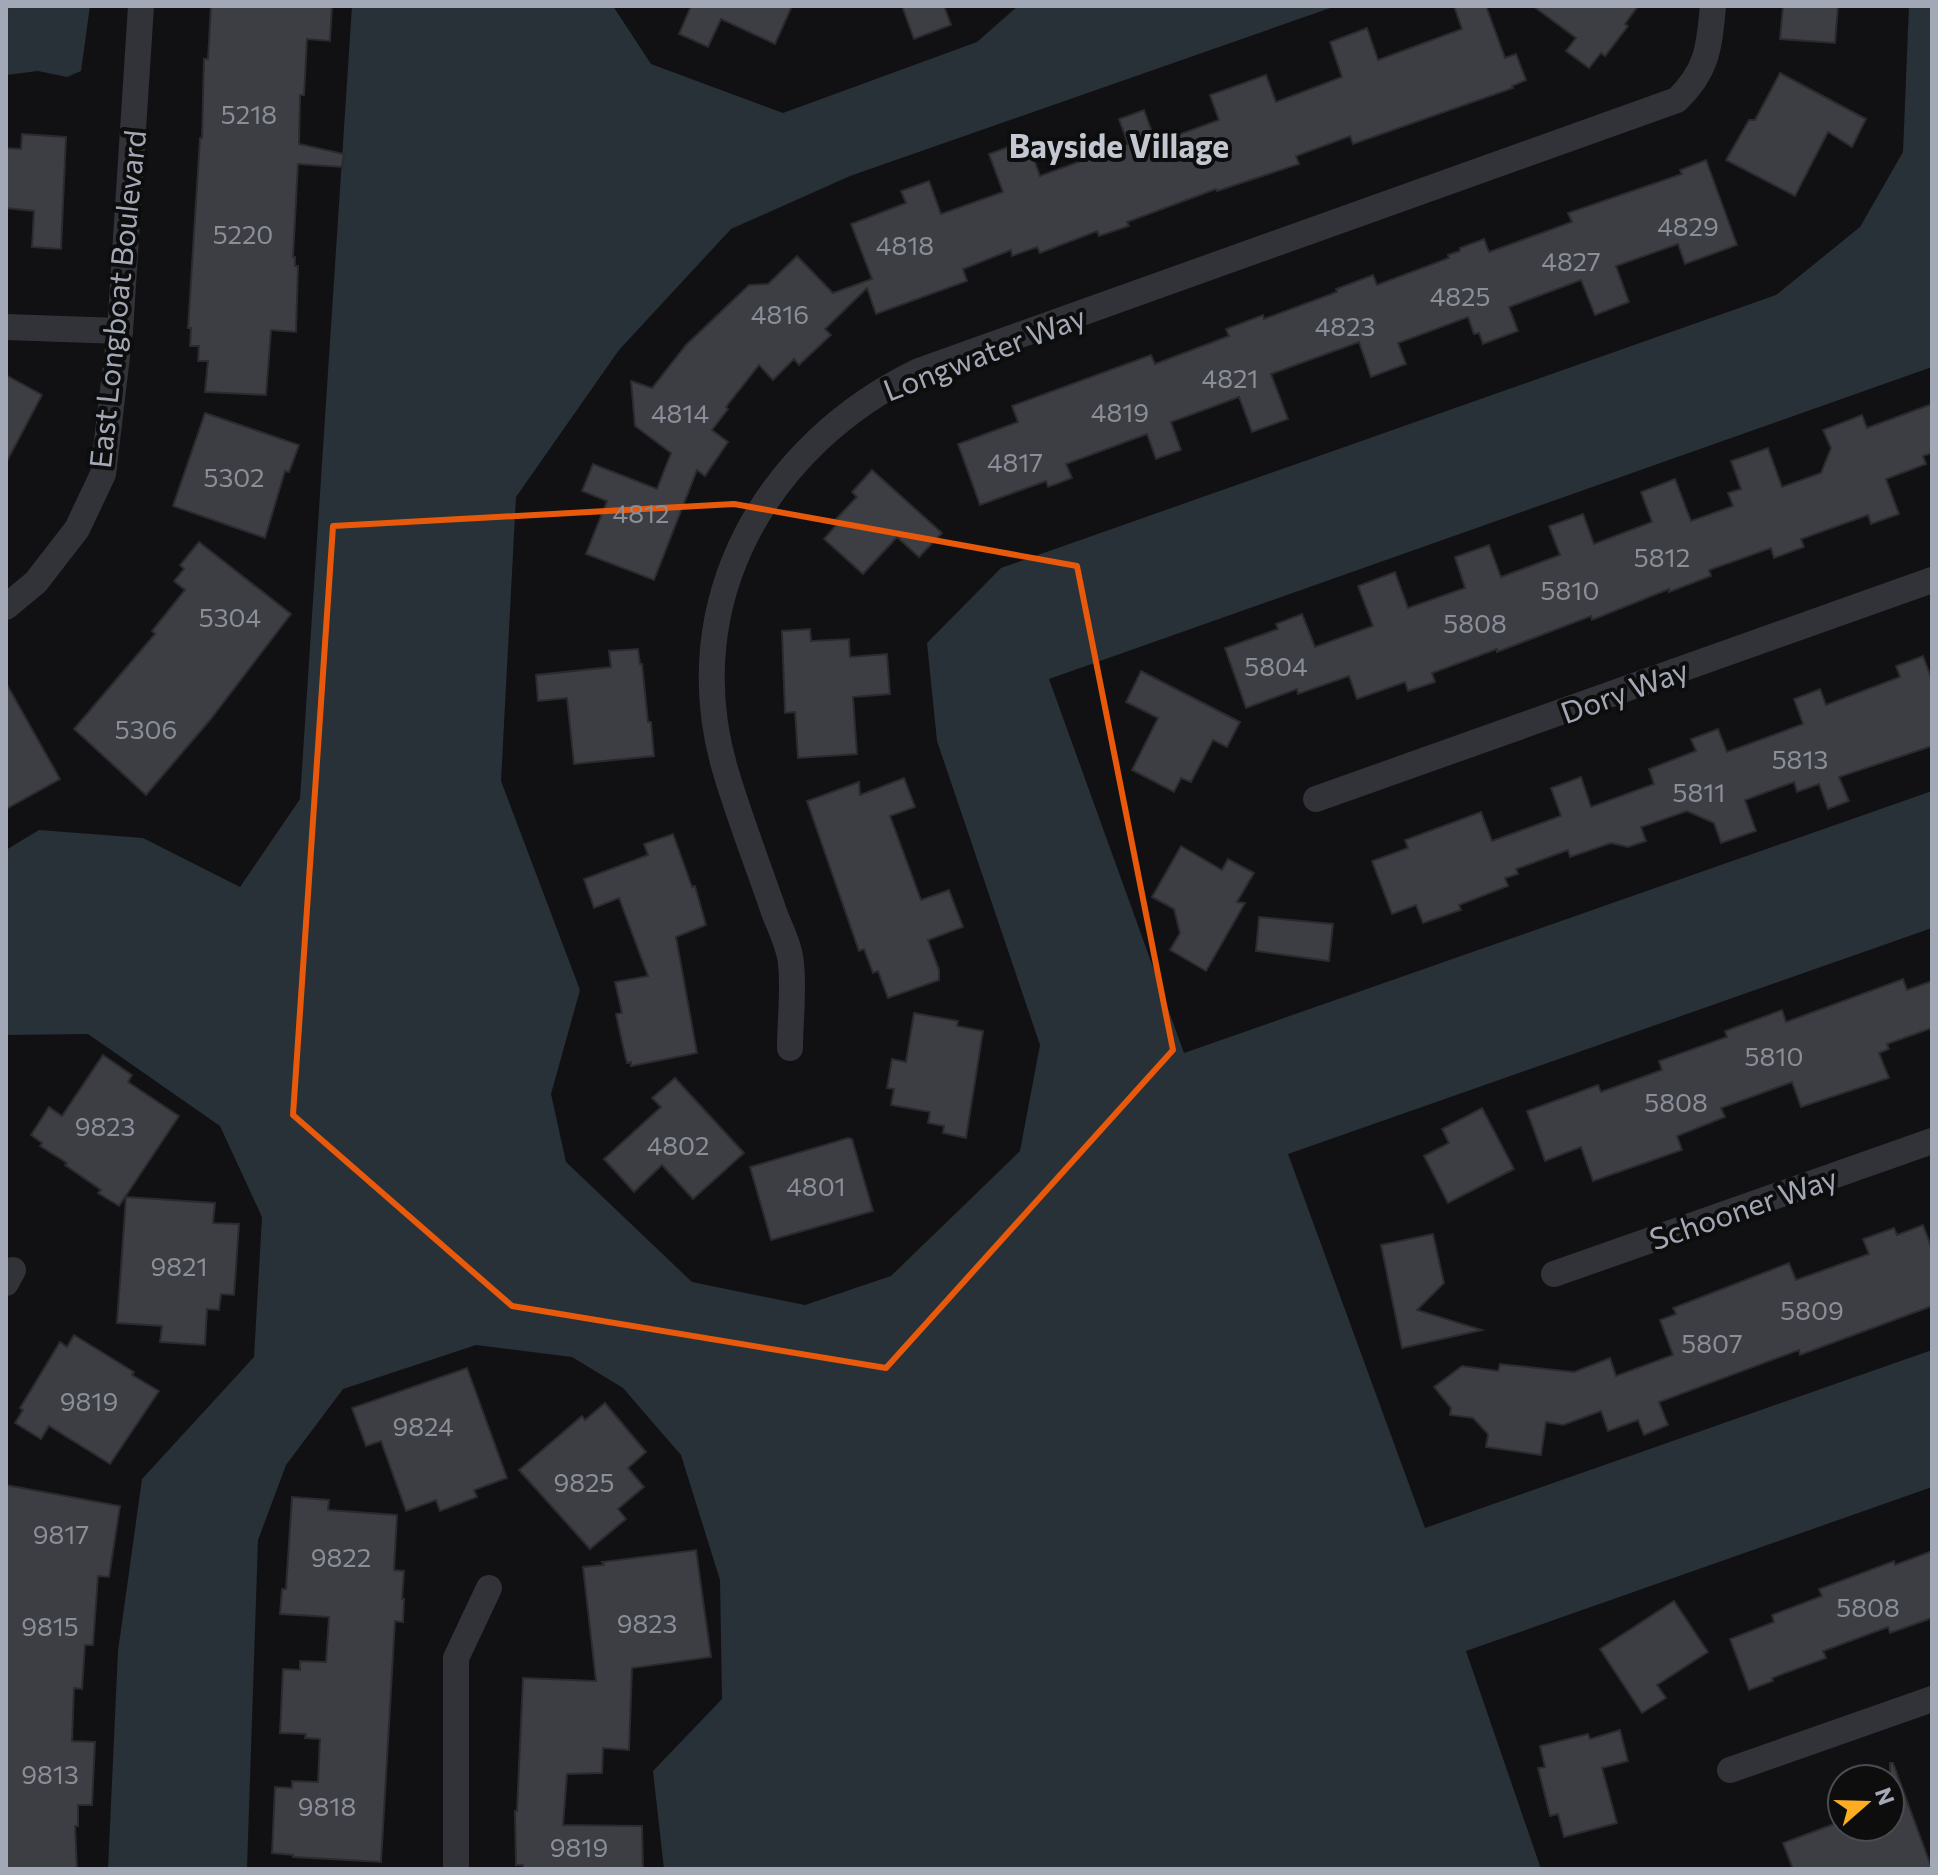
<svg xmlns="http://www.w3.org/2000/svg" width="1938" height="1875" viewBox="0 0 1938 1875" font-family="Commissioner,sans-serif">
<style>
.water{fill:#273137}
.building{fill:#3d3e43;stroke:#2b2b2f;stroke-width:2}
.lines{fill:none;stroke-linecap:round;stroke-linejoin:round}
.minor{stroke:#323338;stroke-width:26}
.marked{fill:none;stroke:#e8590c;stroke-width:6;stroke-linejoin:round}
.labels{text-anchor:middle;dominant-baseline:central;stroke-width:8;stroke-linejoin:round;paint-order:stroke}
.number-label{font-size:26px;fill:#898e98}
.street-label{font-size:30px;fill:#a2a8b5;stroke:#0d0d0e}
.neighbourhood-label{font-size:32px;font-weight:bold;fill:#c3c7d1;stroke:#0d0d0e}
</style>
<rect width="100%" height="100%" fill="#111113"/>
<!-- water -->
<g class="water">
<path d="M 6,6 L 90,6 L 81,71 L 67,77 L 38,71 L 6,75 Z"/>
<path d="M 352,6 L 613,6 L 651,64 L 783,113 L 977,42 L 1018,6 L 1336,6 L 850,176 L 731,229 L 619,350 L 516,497 L 501,781 L 580,990 L 551,1094 L 566,1162 L 692,1282 L 805,1305 L 891,1276 L 1020,1151 L 1040,1045 L 937,741 L 927,643 L 1001,568 L 1776,295 L 1860,227 L 1903,152 L 1909,6 L 1932,6 L 1932,367 L 1049,679 L 1184,1053 L 1932,791 L 1932,928 L 1288,1154 L 1425,1528 L 1932,1350 L 1932,1487 L 1466,1651 L 1541,1869 L 664,1869 L 653,1771 L 722,1699 L 720,1580 L 681,1455 L 623,1388 L 572,1357 L 476,1345 L 343,1389 L 286,1465 L 258,1540 L 247,1869 L 108,1869 L 118,1651 L 142,1479 L 254,1357 L 262,1217 L 220,1126 L 88,1034 L 6,1035 L 6,850 L 39,830 L 143,838 L 240,887 L 300,799 Z"/>
</g>
<!-- building -->
<g class="building">
<path d="M 211,6 L 332,6 L 330,41 L 307,39 L 304,95 L 300,95 L 299,144 L 344,154 L 342,167 L 298,164 L 293,257 L 295,257 L 295,266 L 298,266 L 296,332 L 271,330 L 266,395 L 205,392 L 208,361 L 198,361 L 199,346 L 190,346 L 191,328 L 188,328 L 200,138 L 202,138 L 204,59 L 208,59 Z"/>
<path d="M 691,6 L 792,6 L 775,44 L 721,19 L 708,47 L 679,34 Z"/>
<path d="M 902,6 L 944,6 L 951,25 L 914,39 Z"/>
<path d="M 1454,6 L 1486,6 L 1505,58 L 1516,54 L 1526,80 L 1512,86 L 1513,88 L 1353,144 L 1350,136 L 1296,156 L 1299,164 L 1217,191 L 1216,189 L 1127,222 L 1129,226 L 1099,236 L 1097,231 L 1040,253 L 1037,247 L 1012,256 L 1011,250 L 963,269 L 967,281 L 876,314 L 867,288 L 825,329 L 831,335 L 799,365 L 794,359 L 773,380 L 759,365 L 726,407 L 728,409 L 712,430 L 728,442 L 705,476 L 697,470 L 654,580 L 586,554 L 607,501 L 582,491 L 593,464 L 657,489 L 671,453 L 635,426 L 631,381 L 652,388 L 686,345 L 749,285 L 768,284 L 797,256 L 833,293 L 872,279 L 851,224 L 906,203 L 901,191 L 929,181 L 941,214 L 1003,192 L 989,154 L 1027,140 L 1040,176 L 1128,144 L 1119,119 L 1144,110 L 1156,143 L 1219,120 L 1210,95 L 1266,75 L 1276,102 L 1342,77 L 1330,42 L 1367,28 L 1378,60 L 1462,29 Z"/>
<path d="M 1533,6 L 1638,6 L 1625,24 L 1628,26 L 1605,56 L 1601,53 L 1589,68 L 1566,51 L 1576,38 Z"/>
<path d="M 1783,6 L 1838,6 L 1835,43 L 1780,39 Z"/>
<path d="M 1780,73 L 1866,119 L 1852,147 L 1828,132 L 1795,196 L 1726,160 L 1749,120 L 1755,120 Z"/>
<path d="M 22,134 L 66,137 L 61,249 L 32,247 L 34,211 L 6,208 L 6,148 L 21,149 Z"/>
<path d="M 1706,160 L 1737,245 L 1685,264 L 1678,244 L 1616,266 L 1629,302 L 1595,315 L 1581,280 L 1509,307 L 1518,331 L 1483,344 L 1479,333 L 1474,334 L 1468,317 L 1398,343 L 1406,364 L 1371,377 L 1359,342 L 1271,374 L 1288,419 L 1252,432 L 1239,397 L 1171,422 L 1181,450 L 1156,459 L 1147,434 L 1066,464 L 1072,478 L 1048,487 L 1046,481 L 980,505 L 958,444 L 1018,422 L 1012,406 L 1151,355 L 1155,364 L 1229,336 L 1226,329 L 1263,315 L 1264,319 L 1337,292 L 1336,289 L 1373,275 L 1377,285 L 1449,258 L 1448,255 L 1460,251 L 1460,248 L 1484,239 L 1489,252 L 1572,222 L 1568,213 L 1682,174 L 1680,170 Z"/>
<path d="M 6,375 L 42,395 L 6,463 Z"/>
<path d="M 1932,404 L 1932,453 L 1923,456 L 1926,464 L 1886,479 L 1899,514 L 1871,524 L 1868,515 L 1801,539 L 1804,547 L 1774,558 L 1771,548 L 1709,570 L 1711,576 L 1669,592 L 1669,589 L 1592,620 L 1591,616 L 1497,652 L 1497,649 L 1432,673 L 1435,682 L 1408,691 L 1405,682 L 1357,699 L 1349,676 L 1298,694 L 1297,689 L 1246,708 L 1225,648 L 1278,629 L 1276,624 L 1302,614 L 1315,647 L 1373,626 L 1358,586 L 1395,572 L 1408,608 L 1465,588 L 1455,557 L 1489,545 L 1501,577 L 1560,555 L 1549,526 L 1583,514 L 1594,544 L 1652,522 L 1641,492 L 1675,479 L 1691,521 L 1733,506 L 1728,493 L 1741,489 L 1731,461 L 1768,448 L 1782,487 L 1821,473 L 1831,448 L 1823,430 L 1862,415 L 1867,428 Z"/>
<path d="M 205,413 L 299,445 L 289,472 L 285,471 L 265,538 L 173,506 Z"/>
<path d="M 872,470 L 942,533 L 919,557 L 897,537 L 863,574 L 824,539 L 839,522 L 836,519 L 857,497 L 852,492 Z"/>
<path d="M 199,542 L 291,614 L 210,720 L 146,795 L 74,729 L 155,634 L 152,631 L 185,590 L 174,581 L 184,569 L 180,565 Z"/>
<path d="M 810,629 L 811,641 L 849,639 L 850,657 L 887,654 L 890,694 L 853,697 L 857,754 L 798,758 L 795,712 L 785,713 L 782,631 Z"/>
<path d="M 638,649 L 640,664 L 642,664 L 648,722 L 651,722 L 654,756 L 574,764 L 567,698 L 538,701 L 536,675 L 611,667 L 609,651 Z"/>
<path d="M 1923,656 L 1932,680 L 1932,746 L 1839,777 L 1849,801 L 1828,809 L 1819,784 L 1797,792 L 1794,782 L 1745,800 L 1756,831 L 1721,843 L 1714,823 L 1687,811 L 1641,827 L 1646,841 L 1628,847 L 1611,843 L 1570,857 L 1568,850 L 1516,869 L 1518,874 L 1505,878 L 1508,886 L 1459,905 L 1461,910 L 1423,923 L 1416,905 L 1392,914 L 1372,861 L 1408,848 L 1405,840 L 1481,812 L 1492,841 L 1561,816 L 1551,788 L 1581,777 L 1591,807 L 1654,784 L 1649,769 L 1696,751 L 1691,739 L 1718,729 L 1727,752 L 1803,724 L 1794,699 L 1820,689 L 1826,705 L 1900,677 L 1896,666 Z"/>
<path d="M 1141,671 L 1240,722 L 1227,747 L 1213,740 L 1191,782 L 1181,778 L 1174,792 L 1132,770 L 1158,718 L 1126,702 Z"/>
<path d="M 6,683 L 60,779 L 6,809 Z"/>
<path d="M 904,778 L 915,807 L 890,816 L 921,900 L 949,890 L 963,927 L 928,940 L 939,970 L 939,980 L 888,998 L 878,971 L 873,973 L 864,949 L 859,951 L 807,801 L 859,782 L 860,795 Z"/>
<path d="M 673,834 L 692,887 L 695,886 L 706,925 L 676,937 L 697,1053 L 631,1066 L 631,1062 L 627,1063 L 622,1042 L 616,1014 L 622,1013 L 615,982 L 648,976 L 619,898 L 594,908 L 584,879 L 648,855 L 644,844 Z"/>
<path d="M 1181,846 L 1222,870 L 1228,859 L 1254,873 L 1237,902 L 1245,903 L 1206,971 L 1170,950 L 1180,933 L 1174,909 L 1152,897 Z"/>
<path d="M 1259,917 L 1333,924 L 1329,961 L 1256,951 Z"/>
<path d="M 1903,979 L 1907,990 L 1932,981 L 1932,1028 L 1887,1044 L 1889,1049 L 1879,1053 L 1889,1078 L 1801,1107 L 1792,1082 L 1721,1108 L 1725,1117 L 1677,1136 L 1682,1150 L 1593,1181 L 1581,1147 L 1545,1161 L 1527,1111 L 1598,1085 L 1601,1092 L 1662,1070 L 1659,1061 L 1727,1037 L 1725,1031 L 1782,1010 L 1786,1022 Z"/>
<path d="M 914,1013 L 958,1021 L 957,1026 L 983,1031 L 966,1138 L 943,1133 L 944,1126 L 928,1123 L 930,1112 L 891,1105 L 894,1089 L 887,1088 L 892,1059 L 906,1062 Z"/>
<path d="M 103,1055 L 132,1075 L 128,1082 L 179,1116 L 119,1206 L 98,1193 L 101,1190 L 65,1165 L 67,1163 L 40,1146 L 42,1143 L 31,1135 L 49,1107 L 62,1116 Z"/>
<path d="M 675,1078 L 744,1153 L 693,1199 L 662,1165 L 634,1192 L 604,1159 L 661,1107 L 652,1098 Z"/>
<path d="M 1482,1108 L 1514,1169 L 1448,1203 L 1424,1156 L 1449,1143 L 1442,1129 Z"/>
<path d="M 848,1138 L 852,1139 L 873,1211 L 771,1240 L 750,1167 Z"/>
<path d="M 126,1197 L 215,1203 L 213,1223 L 239,1224 L 234,1295 L 221,1294 L 219,1310 L 207,1309 L 205,1345 L 160,1342 L 162,1326 L 117,1323 Z"/>
<path d="M 1923,1225 L 1932,1249 L 1932,1306 L 1800,1355 L 1799,1350 L 1659,1402 L 1668,1425 L 1644,1435 L 1638,1420 L 1608,1431 L 1601,1411 L 1563,1425 L 1546,1422 L 1541,1455 L 1486,1447 L 1488,1434 L 1473,1418 L 1450,1415 L 1451,1408 L 1434,1387 L 1462,1366 L 1498,1371 L 1500,1364 L 1574,1372 L 1610,1358 L 1616,1376 L 1673,1355 L 1660,1320 L 1676,1314 L 1673,1308 L 1789,1263 L 1796,1280 L 1869,1254 L 1863,1239 L 1894,1228 L 1897,1235 Z"/>
<path d="M 1433,1234 L 1444,1283 L 1417,1310 L 1482,1330 L 1402,1348 L 1381,1245 Z"/>
<path d="M 74,1335 L 134,1372 L 132,1375 L 159,1391 L 110,1464 L 49,1426 L 41,1439 L 15,1423 L 23,1410 L 20,1408 L 60,1342 L 67,1347 Z"/>
<path d="M 467,1368 L 507,1478 L 474,1490 L 477,1497 L 440,1511 L 436,1500 L 406,1511 L 381,1441 L 366,1446 L 352,1408 Z"/>
<path d="M 605,1403 L 646,1452 L 628,1468 L 644,1487 L 618,1509 L 626,1519 L 590,1549 L 519,1470 L 582,1416 L 585,1420 Z"/>
<path d="M 6,1485 L 120,1506 L 109,1577 L 98,1576 L 93,1645 L 85,1645 L 82,1689 L 74,1688 L 72,1741 L 95,1742 L 92,1805 L 78,1805 L 78,1826 L 75,1826 L 77,1869 L 6,1869 Z"/>
<path d="M 292,1497 L 329,1500 L 328,1510 L 397,1515 L 394,1570 L 404,1571 L 402,1599 L 404,1599 L 403,1622 L 395,1621 L 381,1862 L 293,1857 L 293,1855 L 272,1853 L 275,1787 L 292,1788 L 292,1781 L 318,1782 L 320,1739 L 305,1738 L 306,1734 L 280,1733 L 283,1669 L 300,1670 L 300,1661 L 326,1662 L 329,1617 L 280,1614 L 282,1589 L 286,1589 Z"/>
<path d="M 696,1550 L 711,1657 L 632,1668 L 629,1750 L 603,1748 L 602,1773 L 567,1774 L 563,1825 L 642,1826 L 643,1869 L 523,1869 L 523,1865 L 516,1865 L 515,1811 L 517,1811 L 523,1678 L 596,1681 L 583,1567 L 604,1565 L 602,1562 Z"/>
<path d="M 1932,1551 L 1932,1618 L 1890,1633 L 1888,1627 L 1823,1651 L 1826,1658 L 1772,1678 L 1773,1681 L 1749,1690 L 1730,1639 L 1774,1622 L 1772,1615 L 1822,1596 L 1819,1589 L 1894,1561 L 1895,1565 Z"/>
<path d="M 1674,1601 L 1708,1652 L 1657,1685 L 1666,1698 L 1642,1713 L 1600,1649 Z"/>
<path d="M 1620,1730 L 1628,1761 L 1602,1768 L 1617,1823 L 1564,1837 L 1558,1814 L 1550,1816 L 1538,1768 L 1545,1767 L 1540,1746 L 1588,1734 L 1590,1739 Z"/>
<path d="M 1890,1763 L 1893,1763 L 1932,1869 L 1793,1869 L 1783,1843 L 1842,1821 L 1842,1827 L 1890,1827 Z"/>
</g>
<g class="lines">
<!-- minor -->
<g class="minor">
<path d="M 6,327 L 120,331"/>
<path d="M 6,607 L 36,582 L 77,529 L 103,474 L 120,331 L 141,6"/>
<path d="M 1316,799 L 1932,580"/>
<path d="M 790,1048 C 790,1021 794,991 791,964 C 790,947 780,928 774,912 C 758,865 739,817 725,769 C 676,601 767,444 919,371 L 1677,100 C 1708,70 1709,47 1713,6"/>
<path d="M 1554,1274 L 1932,1141"/>
<path d="M 6,1283 L 13,1270"/>
<path d="M 1730,1770 L 1932,1699"/>
<path d="M 456,1869 L 456,1658 L 489,1588"/>
</g>
</g>
<!-- marked area -->
<path class="marked" d="M 734,504 L 1077,566 L 1173,1050 L 886,1368 L 512,1306 L 293,1115 L 333,526 Z"/>
<g class="labels">
<!-- number labels -->
<g class="number-label">
<text x="249" y="113">5218</text>
<text x="1688" y="225">4829</text>
<text x="243" y="233">5220</text>
<text x="905" y="244">4818</text>
<text x="1571" y="260">4827</text>
<text x="1460" y="295">4825</text>
<text x="780" y="313">4816</text>
<text x="1345" y="325">4823</text>
<text x="1230" y="377">4821</text>
<text x="1120" y="411">4819</text>
<text x="680" y="412">4814</text>
<text x="1015" y="461">4817</text>
<text x="234" y="476">5302</text>
<text x="641" y="512">4812</text>
<text x="1662" y="556">5812</text>
<text x="1570" y="589">5810</text>
<text x="230" y="616">5304</text>
<text x="1475" y="622">5808</text>
<text x="1276" y="665">5804</text>
<text x="146" y="728">5306</text>
<text x="1800" y="758">5813</text>
<text x="1699" y="791">5811</text>
<text x="1774" y="1055">5810</text>
<text x="1676" y="1101">5808</text>
<text x="105" y="1125">9823</text>
<text x="678" y="1144">4802</text>
<text x="816" y="1185">4801</text>
<text x="179" y="1265">9821</text>
<text x="1812" y="1309">5809</text>
<text x="1712" y="1342">5807</text>
<text x="89" y="1400">9819</text>
<text x="423" y="1425">9824</text>
<text x="584" y="1481">9825</text>
<text x="61" y="1533">9817</text>
<text x="341" y="1556">9822</text>
<text x="1868" y="1606">5808</text>
<text x="647" y="1622">9823</text>
<text x="50" y="1625">9815</text>
<text x="50" y="1773">9813</text>
<text x="327" y="1805">9818</text>
<text x="579" y="1846">9819</text>
</g>
<!-- street labels -->
<g class="street-label">
<text transform="translate(116 299) rotate(-84)">East Longboat Boulevard</text>
<text transform="translate(984 352) rotate(-21)">Longwater Way</text>
<text transform="translate(1624 690) rotate(-20)">Dory Way</text>
<text transform="translate(1743 1207) rotate(-19)">Schooner Way</text>
</g>
<!-- neighbourhood labels -->
<g class="neighbourhood-label">
<text x="1119" y="145">Bayside Village</text>
</g>
</g>
<!-- border -->
<rect width="1938" height="1875" fill="none" stroke="#a2a8b5" stroke-width="16"/>
<!-- north arrow -->
<g transform="translate(1866 1803) rotate(70)"><circle r="38" fill="#0d0d0e" stroke="#494b51" stroke-width="2"/>
<path d="M0-6L14 30L0 20L-14 30Z" fill="#fdae20"/>
<text y="-12" font-size="22" font-weight="bold" text-anchor="middle" fill="#a2a8b5">N</text>
</g>
</svg>
